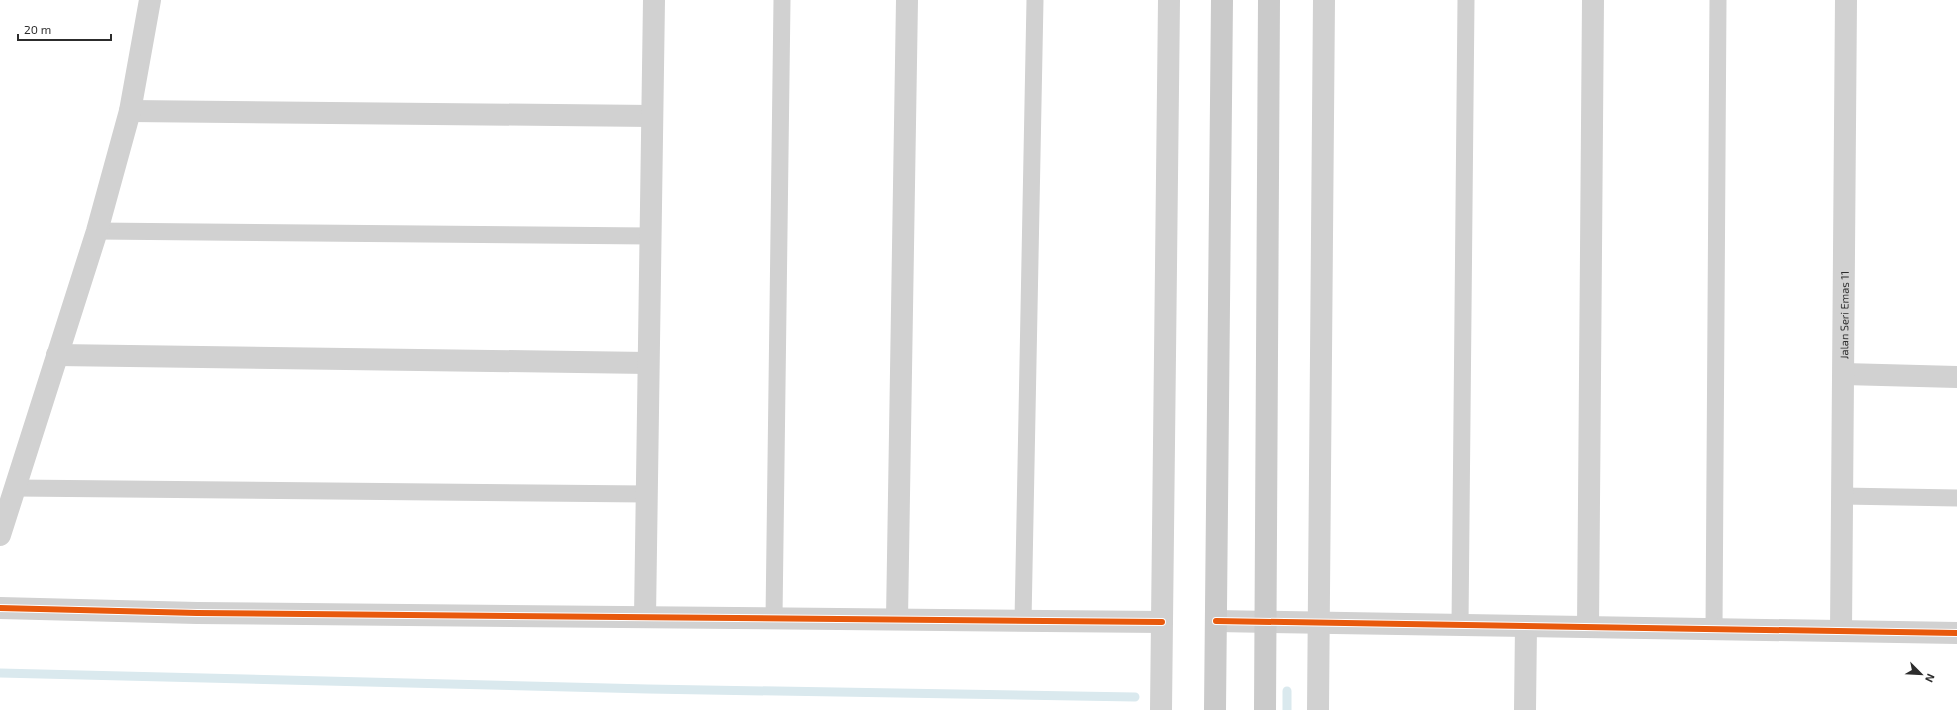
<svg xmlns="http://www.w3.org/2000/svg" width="1957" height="710" viewBox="0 0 1957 710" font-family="'Exo 2',sans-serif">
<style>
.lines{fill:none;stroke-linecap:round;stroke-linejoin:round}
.stream{stroke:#dae9ee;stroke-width:9}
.lane{stroke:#d1d1d1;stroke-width:17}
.street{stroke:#d1d1d1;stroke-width:22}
.secondary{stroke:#cacaca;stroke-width:22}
.cycleway-casing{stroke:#fff;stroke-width:8}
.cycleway{stroke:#e8590c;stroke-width:6}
.labels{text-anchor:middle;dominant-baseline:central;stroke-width:4;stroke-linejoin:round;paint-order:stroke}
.street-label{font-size:11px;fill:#2c2c2c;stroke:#fff}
</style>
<rect width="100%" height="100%" fill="#fff"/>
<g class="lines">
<!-- stream -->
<g class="stream">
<path d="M 0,673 L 648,689 L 1135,697"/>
<path d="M 1287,710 L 1287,691"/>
</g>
<!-- lane -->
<g class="lane">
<path d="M 97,231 L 650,236"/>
<path d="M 15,488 L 646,494"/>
<path d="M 1842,496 L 1957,498"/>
<path d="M 774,618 L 782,0"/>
<path d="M 1023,621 L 1035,0"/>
<path d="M 1460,625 L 1466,0"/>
<path d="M 1714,629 L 1718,0"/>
</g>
<!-- street -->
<g class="street">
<path d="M 130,111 L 652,116"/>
<path d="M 57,355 L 648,363"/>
<path d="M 1844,374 L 1957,377"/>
<path d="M 0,535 L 97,231 L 130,111 L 150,0"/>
<path d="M 0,608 L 197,613 L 1162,622"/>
<path d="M 645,617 L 654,0"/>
<path d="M 897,619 L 907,0"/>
<path d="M 1216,621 L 1957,633"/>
<path d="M 1588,627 L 1593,0"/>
<path id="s1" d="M 1841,631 L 1846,0"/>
<path d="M 1161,710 L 1169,0"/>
<path d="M 1318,710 L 1324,0"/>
<path d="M 1525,710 L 1526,626"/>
</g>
<!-- secondary -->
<g class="secondary">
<path d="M 1215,710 L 1222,0"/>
<path d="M 1265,710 L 1269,0"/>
</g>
<defs>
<g id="cycleway">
<path d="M 0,608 L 197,613 L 1162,622"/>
<path d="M 1216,621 L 1957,633"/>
</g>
</defs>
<!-- cycleway casing -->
<use href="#cycleway" class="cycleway-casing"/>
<!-- cycleway -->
<use href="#cycleway" class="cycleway"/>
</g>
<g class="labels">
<!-- street labels -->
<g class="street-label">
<text stroke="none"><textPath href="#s1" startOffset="316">Jalan Seri Emas 11</textPath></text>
</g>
</g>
<!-- north arrow -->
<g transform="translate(1921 674) rotate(114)" stroke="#ffffff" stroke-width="3" paint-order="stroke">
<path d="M0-3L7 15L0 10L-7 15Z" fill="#2c2c2c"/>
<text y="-6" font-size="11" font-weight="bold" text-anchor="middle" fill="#2c2c2c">N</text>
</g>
<!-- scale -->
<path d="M18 34v6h93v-6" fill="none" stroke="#2c2c2c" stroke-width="2"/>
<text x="24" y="34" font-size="12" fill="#2c2c2c" stroke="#ffffff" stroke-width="3" paint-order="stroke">20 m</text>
</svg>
